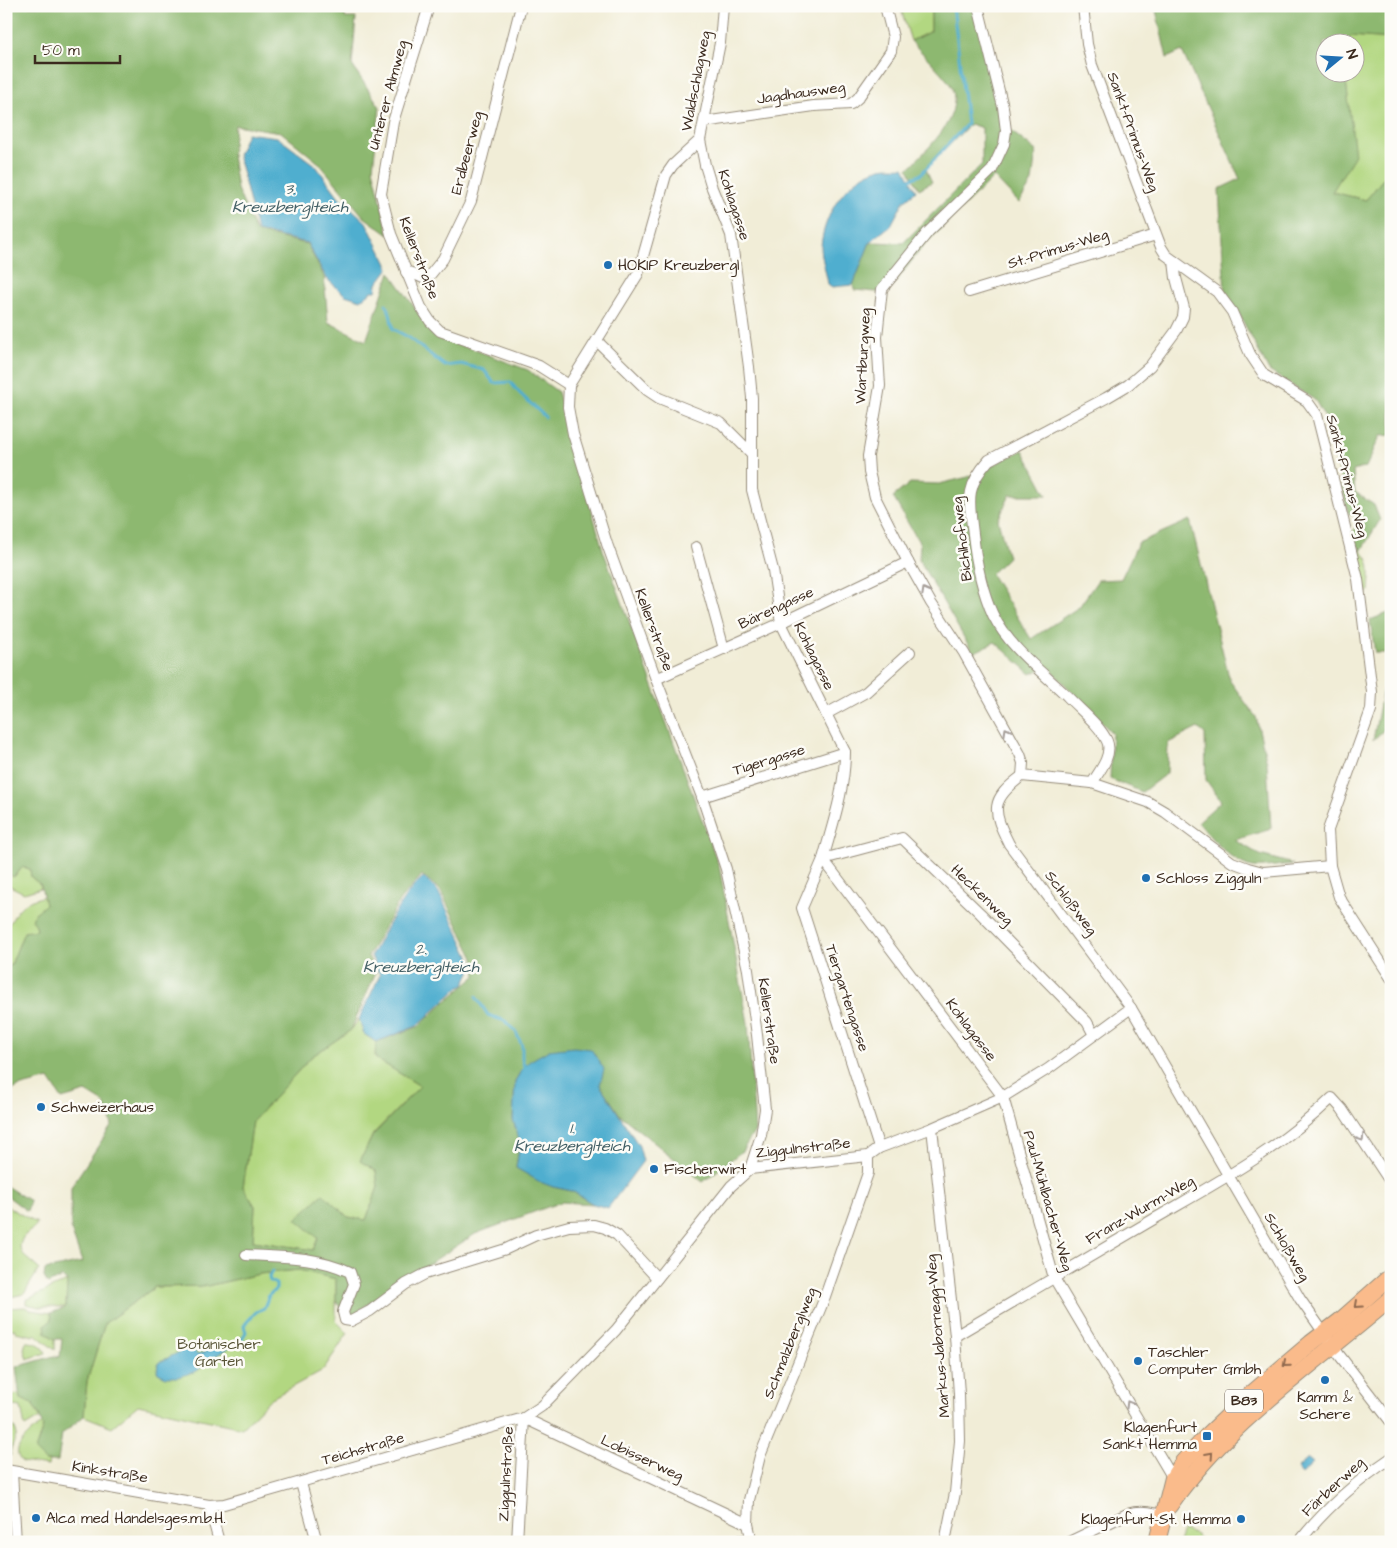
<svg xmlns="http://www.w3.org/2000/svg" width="1397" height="1548" viewBox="0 0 1397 1548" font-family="'Architects Daughter',sans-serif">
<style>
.green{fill:#b2d781;stroke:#768050}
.forest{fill:#8db86f;stroke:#647146;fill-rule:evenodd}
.water{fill:#50aecf;stroke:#466c76}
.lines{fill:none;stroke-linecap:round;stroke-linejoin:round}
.stream{stroke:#50aecf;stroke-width:3}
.minor-casing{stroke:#968c7a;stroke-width:12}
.primary-casing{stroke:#968c7a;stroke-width:18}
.minor{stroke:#fff;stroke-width:10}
.primary{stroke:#fabb8b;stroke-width:16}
.oneway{stroke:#a79f9a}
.oneway2{stroke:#916b4f}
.poi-dot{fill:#1f6fb2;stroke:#fdfcf7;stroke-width:2}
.labels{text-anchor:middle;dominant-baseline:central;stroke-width:5;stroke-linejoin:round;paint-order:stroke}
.shield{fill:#fdfcf7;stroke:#75695f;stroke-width:1}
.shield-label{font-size:14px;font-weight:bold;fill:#3b2a1e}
.street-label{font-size:15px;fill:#3b2a1e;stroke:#fdfcf7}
.poi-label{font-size:15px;fill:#3b2a1e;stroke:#fdfcf7;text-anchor:start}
.park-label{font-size:15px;fill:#595537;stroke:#fdfcf7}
.water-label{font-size:16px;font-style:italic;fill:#435f65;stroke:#fdfcf7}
</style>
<rect width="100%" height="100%" fill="#fdfcf7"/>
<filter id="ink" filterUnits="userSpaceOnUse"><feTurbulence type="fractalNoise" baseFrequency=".02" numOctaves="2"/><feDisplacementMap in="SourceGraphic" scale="10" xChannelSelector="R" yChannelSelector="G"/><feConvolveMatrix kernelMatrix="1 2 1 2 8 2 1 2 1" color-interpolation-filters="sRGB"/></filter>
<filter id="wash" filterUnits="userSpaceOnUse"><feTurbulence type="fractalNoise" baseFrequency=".0096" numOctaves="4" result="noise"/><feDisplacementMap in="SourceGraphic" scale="20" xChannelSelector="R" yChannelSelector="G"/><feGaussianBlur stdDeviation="1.12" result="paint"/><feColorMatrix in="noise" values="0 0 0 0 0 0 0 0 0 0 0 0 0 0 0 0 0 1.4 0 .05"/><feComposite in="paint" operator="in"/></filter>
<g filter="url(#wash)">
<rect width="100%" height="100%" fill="#f1edd7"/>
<!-- green -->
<g class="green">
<path d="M 900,6 L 931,6 L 931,31 L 911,41 Z"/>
<path d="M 1351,36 L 1391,39 L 1391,169 L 1366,200 L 1332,192 L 1354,155 L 1345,73 L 1354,72 L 1354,42 L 1347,42 Z"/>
<path d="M 1357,549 C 1374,558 1370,574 1369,591 L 1365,594 Z"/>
<path d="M 23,867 L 30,869 L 31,877 L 41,885 L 41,888 L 24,893 L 6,884 L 6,872 L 14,877 Z"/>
<path d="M 44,896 L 45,906 L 36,924 L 37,931 L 24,932 L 11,965 L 6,970 L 6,926 C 12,922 12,919 16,913 C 23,902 32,900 44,896 Z"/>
<path d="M 359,1019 L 364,1034 L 376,1042 L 375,1058 L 420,1086 L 373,1134 L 361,1160 L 376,1171 L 378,1187 L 366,1220 L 348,1217 L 323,1195 L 318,1238 L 313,1250 L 253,1241 L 255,1206 L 243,1187 L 253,1121 L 311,1057 L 351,1030 Z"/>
<path d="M 6,1206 L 37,1223 C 32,1234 22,1231 20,1247 L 24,1256 L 39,1269 L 24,1294 L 6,1298 L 6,1294 L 12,1293 L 12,1284 L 8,1284 L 8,1269 L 11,1268 L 11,1260 L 6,1260 Z"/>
<path d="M 299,1270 L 336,1279 L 336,1321 L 348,1333 L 323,1370 L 270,1399 L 242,1428 L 138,1405 L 112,1427 L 84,1416 L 87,1381 L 105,1323 L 155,1287 L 207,1286 L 259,1274 Z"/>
<path d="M 67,1281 L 66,1307 L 39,1307 L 26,1304 L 26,1300 Z"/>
<path d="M 25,1307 L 31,1310 L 51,1313 L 52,1320 L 46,1333 L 55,1339 L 55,1350 L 35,1334 L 34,1336 L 16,1332 L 15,1329 L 6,1330 L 6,1308 Z"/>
<path d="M 26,1342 C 34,1342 43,1344 46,1353 L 27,1359 L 24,1349 Z"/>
<path d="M 19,1394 L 20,1399 L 32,1403 L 40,1418 L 25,1427 L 21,1407 L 15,1406 L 6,1409 C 6,1398 8,1395 19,1394 Z"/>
<path d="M 42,1424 L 43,1427 L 35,1451 L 45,1461 L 49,1461 L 48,1466 L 22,1462 C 8,1448 32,1431 42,1424 Z"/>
<path d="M 6,1427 L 14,1427 L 17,1434 L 10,1452 L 11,1455 L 6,1459 Z"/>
<path d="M 1183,1530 L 1196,1535 L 1202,1542 L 1179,1542 Z"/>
</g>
<!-- forest -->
<g class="forest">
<path d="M 6,6 L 346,6 L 345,18 L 356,18 L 352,65 L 380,107 L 373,168 L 389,235 L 364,217 L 319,163 L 281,132 L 235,125 L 232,155 L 237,189 L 256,232 L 307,244 L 324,276 L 328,322 L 366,341 L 390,272 L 433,334 L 528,370 L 558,392 L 603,550 L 719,866 L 748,1023 L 755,1131 L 742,1151 L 703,1182 L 620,1115 L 600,1085 L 549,1051 L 524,1066 L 515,1081 L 513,1120 L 520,1141 L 516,1168 L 553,1187 L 572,1191 L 593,1204 L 561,1202 L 475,1234 L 372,1301 L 348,1319 L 336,1301 L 336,1279 L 299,1270 L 259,1274 L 207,1286 L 155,1287 L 105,1323 L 87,1381 L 84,1416 L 62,1434 L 58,1461 L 45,1461 L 35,1451 L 43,1427 L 39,1415 L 32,1403 L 20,1399 L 16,1367 L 54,1356 L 60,1357 L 62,1339 L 55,1339 L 46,1333 L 45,1325 L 52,1320 L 51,1313 L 66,1307 L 67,1281 L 62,1277 L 48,1284 L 44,1277 L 45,1270 L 82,1262 L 71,1230 L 71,1187 L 112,1125 L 104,1103 L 86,1092 L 62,1099 L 49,1079 L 18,1087 L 6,1094 L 6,970 L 11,965 L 24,932 L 37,930 L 36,925 L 32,920 L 35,913 L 45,905 L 41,885 L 31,877 L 30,869 L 23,867 L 13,877 L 6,872 ZM 422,875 L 440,890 L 474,958 L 476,976 L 447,1000 L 418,1027 L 376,1042 L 375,1058 L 420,1086 L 373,1135 L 360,1161 L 376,1171 L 378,1187 L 366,1220 L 348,1217 L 323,1194 L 296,1219 L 318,1238 L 313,1250 L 253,1241 L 255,1206 L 243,1187 L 253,1121 L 311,1057 L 351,1030 L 376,972 L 368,956 L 400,900 Z"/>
<path d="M 931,6 L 975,6 L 1001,123 L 1036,151 L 1032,182 L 1019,203 L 994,177 L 924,245 L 887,293 L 854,290 L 853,285 L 870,242 L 903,243 L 982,164 L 982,128 L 970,124 L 926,169 L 932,182 L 919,189 L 908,169 C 927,149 963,118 952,88 C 949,79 919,50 911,41 L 931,31 Z"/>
<path d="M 1155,6 L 1391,6 L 1391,39 L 1351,36 L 1347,42 L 1324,42 L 1324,72 L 1345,73 L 1355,155 L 1332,192 L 1366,200 L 1391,169 L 1391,435 L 1380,436 L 1366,467 L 1353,471 L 1355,492 L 1374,505 L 1380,520 L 1361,551 L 1352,536 L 1359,517 L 1348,513 L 1329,425 L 1315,400 L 1269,371 L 1236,308 L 1225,293 L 1219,189 L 1240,179 L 1182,51 L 1167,58 Z"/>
<path d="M 1023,450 L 1047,495 L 1010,495 L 998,520 L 1008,557 L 991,574 L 1031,639 L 1079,607 L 1098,580 L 1121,579 L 1138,543 L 1190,520 L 1230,681 L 1256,717 L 1267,763 L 1271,829 L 1235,840 L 1260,855 L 1293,864 C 1281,865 1266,868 1253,867 C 1233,864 1210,837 1198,822 L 1221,801 L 1206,780 L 1205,734 L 1198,728 L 1168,743 L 1167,773 L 1142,792 L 1110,779 L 1112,733 L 1047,666 L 1031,674 L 995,642 L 973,653 L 919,560 L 920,544 L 893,497 L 910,483 L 939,484 L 968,477 Z"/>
<path d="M 1391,612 L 1391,653 L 1375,653 L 1370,620 Z"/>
<path d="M 1391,682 L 1391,723 L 1373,740 L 1383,689 Z"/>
<path d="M 6,1186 L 30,1201 L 27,1211 L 6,1195 Z"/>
</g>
<!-- water -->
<g class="water">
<path d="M 247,133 L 277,137 L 316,166 L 339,197 L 366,222 L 389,268 L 377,284 L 376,291 L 372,291 L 361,300 L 345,295 L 327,279 L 307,243 L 257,231 L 238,155 Z"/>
<path d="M 904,167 L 916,191 L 904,201 L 891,225 L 870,242 L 853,285 L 832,287 L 828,284 C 826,272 821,257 821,246 C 824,213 848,176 881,168 C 888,166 897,168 904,167 Z"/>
<path d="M 423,877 L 438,891 L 471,960 L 471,970 L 464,985 L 458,988 L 417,1026 L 376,1042 L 364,1034 L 359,1019 L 380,975 L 371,956 C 385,931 401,896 423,877 Z"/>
<path d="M 574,1047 L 591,1049 L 604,1069 L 600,1085 L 639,1146 L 643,1161 L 608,1208 L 593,1204 L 572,1191 L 553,1187 L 540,1182 L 516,1168 L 520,1142 L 513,1120 L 515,1081 L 524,1066 L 530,1061 L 549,1050 Z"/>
<path d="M 225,1346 L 229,1348 L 212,1358 L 197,1371 L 179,1377 L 166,1377 L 158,1373 L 157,1371 L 158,1363 L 187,1348 L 193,1348 L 197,1354 Z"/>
<path d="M 1308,1459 L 1313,1463 L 1301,1474 L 1297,1469 Z"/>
</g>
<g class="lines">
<!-- stream -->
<g class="stream">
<path d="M 910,179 L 920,175 L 967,124 L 953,6"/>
<path d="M 386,304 L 390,313 L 393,329 L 408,337 L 445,366 L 461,364 L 484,370 L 494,383 L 511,382 C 517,394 535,406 545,417"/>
<path d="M 476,997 L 488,1015 L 505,1021 L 516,1032 L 522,1046 L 522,1059 L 524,1066"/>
<path d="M 228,1347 L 240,1342 L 246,1332 L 244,1326 L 246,1323 L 256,1312 L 264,1308 L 269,1295 L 276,1289 L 276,1284 L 270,1281 L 269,1277 L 272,1271"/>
</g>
</g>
</g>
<g filter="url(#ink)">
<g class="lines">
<defs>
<g id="minor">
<path d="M 429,6 L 393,122 L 381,194 L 391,234 L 421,307 L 430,321 L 440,331 L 539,366 L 569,385"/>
<path d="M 978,6 L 1003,107 L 1006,131 L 1004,144 L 992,170 L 928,232 L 882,289 L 877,337 L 880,386 L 868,456 L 869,472 L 875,497 L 908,562 L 931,603 L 964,653 L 1020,754 L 1023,763 L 1022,776"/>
<path d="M 1083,6 L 1087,44 L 1092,65 L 1161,247 L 1166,255 L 1217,292 L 1232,312 L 1250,354 L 1264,375 L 1307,401 L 1317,415 L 1358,579 L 1372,692 L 1371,710 L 1328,830 L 1330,866 L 1339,897 L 1391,978"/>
<path d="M 704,122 L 814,106 L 851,104 L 858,98 L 891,51 L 893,37 L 885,6"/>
<path d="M 700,140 L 705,165 L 712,188 L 731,235 L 749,367 L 752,398 L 752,490 L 773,570 L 781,623 L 845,752 C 845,789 833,823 823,859 L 1003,1097 L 1054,1278 L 1174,1480"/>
<path d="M 406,272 L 412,273 L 423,278 L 430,275 L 443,259 L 471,201 L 521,6"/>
<path d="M 969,292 L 1156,235"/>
<path d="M 597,341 L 647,390 L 659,398 L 721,423 L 751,453"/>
<path d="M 569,385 L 568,407 L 573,434 L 607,544 L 656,679 L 702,797 L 726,869 L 748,970 L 757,1035 L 765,1109 L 761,1135 L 750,1169"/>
<path d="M 569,385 L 638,274 L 666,175 L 673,165 L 700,140 L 720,43 L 723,6"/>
<path d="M 696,547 L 724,649"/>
<path d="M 656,679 L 781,623 L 908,562"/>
<path d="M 826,714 L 866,692 L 910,652"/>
<path d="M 1092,783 C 1099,772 1113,755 1107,741 C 1099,724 1080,710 1067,696 C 1041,671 1009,647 993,615 C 981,589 976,561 973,534 C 969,500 965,487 989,460 L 1106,398 L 1128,385 L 1150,366 L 1176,331 L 1183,317 L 1184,308 L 1176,278 L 1174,261"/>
<path d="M 702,797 L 845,752"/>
<path d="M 1330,866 L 1263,872 L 1248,868 L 1232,862 L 1165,812 L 1148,802 L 1092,783 L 1022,776 C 990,800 992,810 1009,844 L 1131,1008 L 1300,1299 L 1340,1356 L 1391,1422"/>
<path d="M 932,1128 L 955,1336 L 959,1394 L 960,1441 L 955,1493 L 945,1542"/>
<path d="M 879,1148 L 802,908 L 823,859 L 902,838 L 980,913 L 1087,1022 L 1094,1035"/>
<path d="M 246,1255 C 281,1257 317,1256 350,1272 L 354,1284 L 343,1312 L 345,1320 L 351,1321 L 370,1311 L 406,1284 L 425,1274 L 506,1249 L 536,1235 L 569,1226 L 594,1225 L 605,1228 L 617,1235 L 657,1278"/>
<path d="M 955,1336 C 1022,1297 1088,1258 1154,1219 C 1216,1183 1280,1149 1332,1098 L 1342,1109 L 1391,1183"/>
<path d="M 524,1418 L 748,1524"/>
<path d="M 6,1470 L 209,1505 L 224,1504 L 524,1418 L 542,1406 L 616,1330 L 731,1186 L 750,1169 L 868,1156 L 879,1148 L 932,1128 L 1003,1097 L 1048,1069 L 1131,1008"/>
<path d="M 12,1472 L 16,1542"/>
<path d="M 301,1483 L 317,1542"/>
<path d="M 209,1505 L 219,1542"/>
<path d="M 517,1542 L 524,1418"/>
<path d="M 730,1542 L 751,1539"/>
<path d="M 752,1542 L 748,1524 L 749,1500 L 760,1456 L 823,1302 L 868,1173 L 868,1156"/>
<path d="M 1069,1542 L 1127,1514 C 1140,1510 1150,1512 1163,1515"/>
<path d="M 1299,1542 C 1324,1510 1357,1481 1391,1458"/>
</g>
<g id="primary">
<path d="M 1169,1506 C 1227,1422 1315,1364 1391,1298"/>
<path d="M 1157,1542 L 1173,1478 L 1183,1462 L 1207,1436 L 1250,1395 L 1311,1343 L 1340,1321 L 1391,1276"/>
</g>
</defs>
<!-- minor casing -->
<use href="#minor" class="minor-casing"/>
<!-- primary casing -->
<use href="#primary" class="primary-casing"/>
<!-- minor -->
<use href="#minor" class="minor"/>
<!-- primary -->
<use href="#primary" class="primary"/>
</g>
<!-- one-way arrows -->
<defs><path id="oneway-chevron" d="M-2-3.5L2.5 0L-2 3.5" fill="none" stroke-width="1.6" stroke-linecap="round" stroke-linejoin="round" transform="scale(1.25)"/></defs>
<g class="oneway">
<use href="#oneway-chevron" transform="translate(925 591) rotate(-119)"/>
<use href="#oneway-chevron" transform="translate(1007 731) rotate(-119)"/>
<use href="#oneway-chevron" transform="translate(1361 1138) rotate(57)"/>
<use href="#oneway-chevron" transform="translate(1129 1404) rotate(-121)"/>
</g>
<g class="oneway2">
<use href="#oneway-chevron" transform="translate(1358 1305) rotate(138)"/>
<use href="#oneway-chevron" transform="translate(1286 1364) rotate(139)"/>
<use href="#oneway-chevron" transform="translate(1210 1455) rotate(-48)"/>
</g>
</g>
<!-- markers -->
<g class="poi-dot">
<circle cx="608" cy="265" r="5"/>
<circle cx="1146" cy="878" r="5"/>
<circle cx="41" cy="1107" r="5"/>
<circle cx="654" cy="1169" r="5"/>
<circle cx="1138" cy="1361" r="5"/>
<circle cx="1325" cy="1380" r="5"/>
<rect x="1202" y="1431" width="10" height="10" rx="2.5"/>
<circle cx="36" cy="1518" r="5"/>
<circle cx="1241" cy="1519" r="5"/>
</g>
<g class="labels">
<!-- shield labels -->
<rect class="shield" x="1225" y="1389.5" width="38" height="23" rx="4"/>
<g class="shield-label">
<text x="1244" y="1401">B83</text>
</g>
<!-- street labels -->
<g class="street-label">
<text transform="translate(696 81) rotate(-79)">Waldschlagweg</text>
<text transform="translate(801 93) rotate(-8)">Jagdhausweg</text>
<text transform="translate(388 95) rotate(-75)">Unterer Almweg</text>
<text transform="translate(1133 132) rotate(70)">Sankt-Primus-Weg</text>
<text transform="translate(467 153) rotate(-75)">Erdbeerweg</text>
<text transform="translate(734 205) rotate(72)">Kohlagasse</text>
<text transform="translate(1058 249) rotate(-17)">St.-Primus-Weg</text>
<text transform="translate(419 258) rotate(69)">Kellerstraße</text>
<text transform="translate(863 356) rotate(-87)">Wartburgweg</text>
<text transform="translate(1347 476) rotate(75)">Sankt-Primus-Weg</text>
<text transform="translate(962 539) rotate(-97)">Bichlhofweg</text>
<text transform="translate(776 608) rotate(-25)">Bärengasse</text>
<text transform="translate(654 630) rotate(70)">Kellerstraße</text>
<text transform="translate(814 656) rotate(64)">Kohlagasse</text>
<text transform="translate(769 760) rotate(-17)">Tigergasse</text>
<text transform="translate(982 895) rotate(44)">Heckenweg</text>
<text transform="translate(1071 903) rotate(53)">Schloßweg</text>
<text transform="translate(847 998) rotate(72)">Tiergartengasse</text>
<text transform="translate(769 1021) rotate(82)">Kellerstraße</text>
<text transform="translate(971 1030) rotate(53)">Kohlagasse</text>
<text transform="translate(803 1148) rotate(-6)">Ziggulnstraße</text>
<text transform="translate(1048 1201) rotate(74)">Paul-Mühlbacher-Weg</text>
<text transform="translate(1140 1210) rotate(-30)">Franz-Wurm-Weg</text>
<text transform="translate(1287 1247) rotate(60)">Schloßweg</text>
<text transform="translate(938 1336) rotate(-95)">Markus-Jabornegg-Weg</text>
<text transform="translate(790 1343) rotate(-68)">Schmalzberglweg</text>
<text transform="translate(363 1449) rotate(-16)">Teichstraße</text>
<text transform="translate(642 1458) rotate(25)">Lobisserweg</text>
<text transform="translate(110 1472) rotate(9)">Kinkstraße</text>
<text transform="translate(506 1474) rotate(-87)">Ziggulnstraße</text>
<text transform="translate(1333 1487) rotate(-43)">Färberweg</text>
</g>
<!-- poi labels -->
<g class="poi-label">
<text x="618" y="265">HOKIP Kreuzbergl</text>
<text x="1156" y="878">Schloss Zigguln</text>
<text x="51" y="1107">Schweizerhaus</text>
<text x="664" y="1169">Fischerwirt</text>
<text x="1148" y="1352">Taschler<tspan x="1148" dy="17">Computer Gmbh</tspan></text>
<text x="1325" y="1397" text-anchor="middle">Kamm &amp;<tspan x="1325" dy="17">Schere</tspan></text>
<text x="1197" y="1427" text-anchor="end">Klagenfurt<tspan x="1197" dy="17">Sankt Hemma</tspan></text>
<text x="46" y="1518">Alca med Handelsges.m.b.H.</text>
<text x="1231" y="1519" text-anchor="end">Klagenfurt-St. Hemma</text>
</g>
<!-- park labels -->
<g class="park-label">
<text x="219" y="1344">Botanischer<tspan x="219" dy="17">Garten</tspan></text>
</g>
<!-- water labels -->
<g class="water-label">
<text x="290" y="189">3.<tspan x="290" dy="18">Kreuzberglteich</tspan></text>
<text x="421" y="949">2.<tspan x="421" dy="18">Kreuzberglteich</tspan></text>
<text x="572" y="1128">1.<tspan x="572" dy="18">Kreuzberglteich</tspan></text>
</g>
</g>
<!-- margin -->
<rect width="1397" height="1548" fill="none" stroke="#fdfcf7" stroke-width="25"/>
<!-- north arrow -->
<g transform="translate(1340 58) rotate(72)"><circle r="24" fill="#fdfcf7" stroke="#afa8a0"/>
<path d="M0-4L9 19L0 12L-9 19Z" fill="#1f6fb2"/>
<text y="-8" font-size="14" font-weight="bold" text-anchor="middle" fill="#3b2a1e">N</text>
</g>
<!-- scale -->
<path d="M35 55v8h85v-8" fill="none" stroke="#3b2a1e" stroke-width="2.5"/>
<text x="42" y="55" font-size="15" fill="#3b2a1e" stroke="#fdfcf7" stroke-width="4" paint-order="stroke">50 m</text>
</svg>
